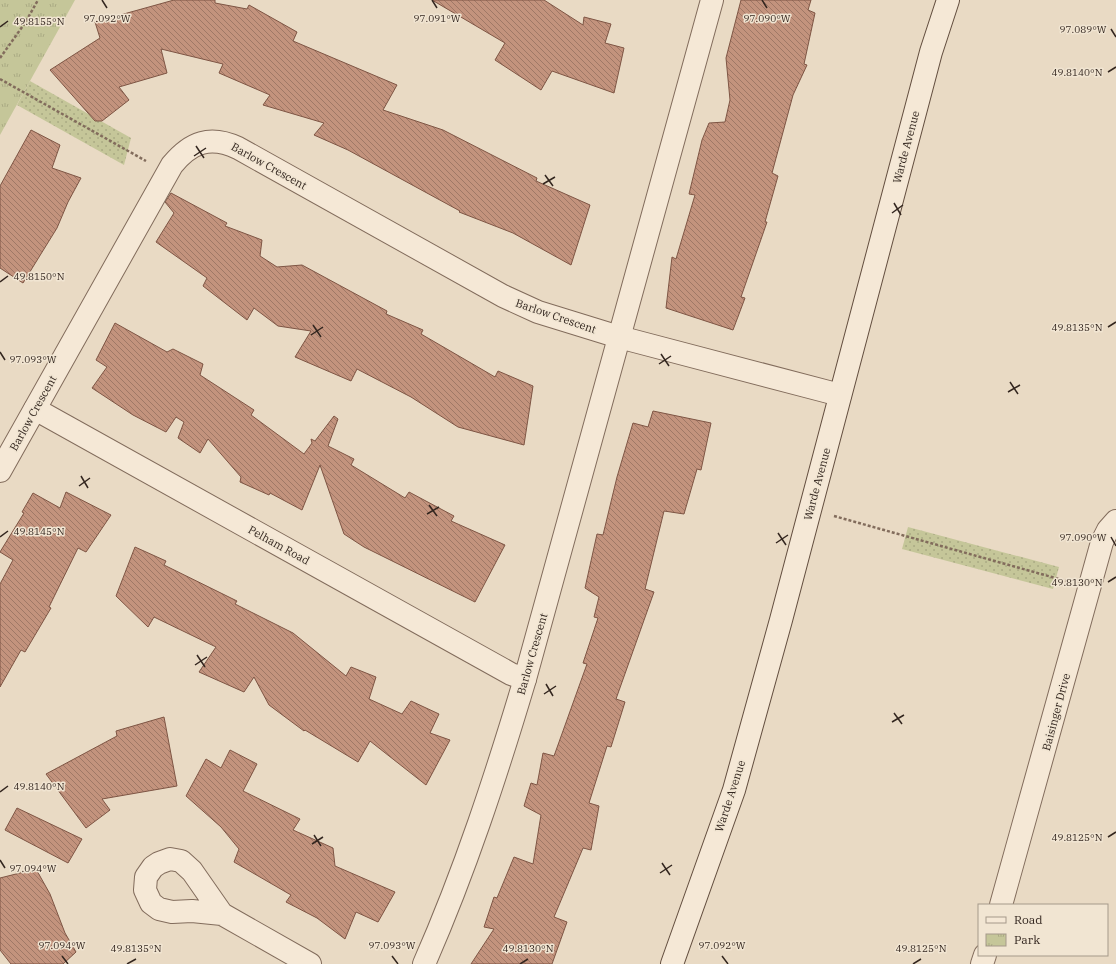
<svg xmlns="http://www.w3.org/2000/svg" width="1116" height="964" viewBox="0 0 1116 964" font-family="'IBM Plex Serif',serif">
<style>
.grass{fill:url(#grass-dots)}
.park{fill:url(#park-tufts)}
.building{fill:url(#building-back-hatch);stroke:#7e5544}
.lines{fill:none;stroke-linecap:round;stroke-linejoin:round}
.street-casing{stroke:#826c5c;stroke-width:24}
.secondary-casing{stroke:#634e3f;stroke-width:24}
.path{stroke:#826c5c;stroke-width:2.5;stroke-dasharray:3 2;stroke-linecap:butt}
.street{stroke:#f5e8d6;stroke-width:22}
.secondary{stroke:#f5e8d6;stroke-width:22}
.ticks{fill:none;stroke:#33261f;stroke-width:1.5}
.labels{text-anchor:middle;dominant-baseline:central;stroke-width:3;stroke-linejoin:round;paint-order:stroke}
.street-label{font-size:11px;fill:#33261f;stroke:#f1e5d2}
.ticks-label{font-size:10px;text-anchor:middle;fill:#33261f;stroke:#f1e5d2;stroke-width:3;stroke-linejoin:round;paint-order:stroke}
</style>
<defs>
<pattern id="grass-dots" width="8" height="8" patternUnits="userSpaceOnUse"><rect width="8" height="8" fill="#c5c699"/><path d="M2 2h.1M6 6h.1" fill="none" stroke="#aaaa83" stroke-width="1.8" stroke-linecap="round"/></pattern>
<pattern id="park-tufts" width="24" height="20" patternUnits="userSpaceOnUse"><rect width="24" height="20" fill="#c5c699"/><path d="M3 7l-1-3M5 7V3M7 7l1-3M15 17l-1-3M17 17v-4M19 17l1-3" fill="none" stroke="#aaaa83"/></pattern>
<pattern id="building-back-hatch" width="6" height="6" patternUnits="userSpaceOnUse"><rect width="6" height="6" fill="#c3937d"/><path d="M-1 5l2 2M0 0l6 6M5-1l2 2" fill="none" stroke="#9f7866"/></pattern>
</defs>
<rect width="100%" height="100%" fill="#e9dac4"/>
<!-- grass -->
<g class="grass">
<path d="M 30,81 L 131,138 L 124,165 L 17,105 Z"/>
<path d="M 908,527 L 1059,567 L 1053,589 L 902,549 Z"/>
</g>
<!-- park -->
<path class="park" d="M 0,0 L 75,0 L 0,135 Z"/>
<!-- building -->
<g class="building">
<path d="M 174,0 L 215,0 L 215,3 L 247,9 L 249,5 L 297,32 L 293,41 L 397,85 L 383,110 L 443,130 L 537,178 L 536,181 L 590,205 L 571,265 L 513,233 L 459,212 L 460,211 L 348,150 L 314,135 L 324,123 L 263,105 L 270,95 L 219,73 L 223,64 L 161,49 L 167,73 L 119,87 L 129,100 L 102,121 L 95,121 L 50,70 L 100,38 L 95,22 Z"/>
<path d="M 432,0 L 544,0 L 583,25 L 584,17 L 611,24 L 605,43 L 624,48 L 614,93 L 552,71 L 541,90 L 495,60 L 505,43 Z"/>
<path d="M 741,0 L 811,0 L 808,10 L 815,13 L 804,64 L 807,65 L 793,95 L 772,173 L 778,176 L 765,222 L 767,222 L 741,297 L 745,298 L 733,330 L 666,308 L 672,257 L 676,259 L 695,195 L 689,194 L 702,140 L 709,123 L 725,122 L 730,100 L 726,58 Z"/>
<path d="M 31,130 L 60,145 L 52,168 L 81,178 L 68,202 L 57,228 L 23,283 L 0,268 L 0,186 Z"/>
<path d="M 171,193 L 227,223 L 225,226 L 262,240 L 260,256 L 277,267 L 302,265 L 387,311 L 386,314 L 423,330 L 421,334 L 495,377 L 498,371 L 533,386 L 524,445 L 458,427 L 411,397 L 357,369 L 351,381 L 295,357 L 311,331 L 278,326 L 254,308 L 247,320 L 203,286 L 207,278 L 156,242 L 174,213 L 165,202 Z"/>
<path d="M 115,323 L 167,352 L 173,349 L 203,364 L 200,375 L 254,410 L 251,415 L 304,454 L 312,443 L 311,439 L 315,441 L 334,416 L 338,419 L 328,446 L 354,459 L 351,465 L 405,498 L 409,492 L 454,516 L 451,521 L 505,545 L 475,602 L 364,547 L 344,534 L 320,465 L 302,510 L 270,493 L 269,495 L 240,482 L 241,477 L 208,439 L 200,453 L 178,438 L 184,422 L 176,417 L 166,432 L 133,415 L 92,388 L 107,367 L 96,360 Z"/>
<path d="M 653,411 L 711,423 L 701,470 L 697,469 L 684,514 L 664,511 L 645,589 L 654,592 L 616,699 L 625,702 L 611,747 L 607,746 L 589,803 L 599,806 L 591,850 L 583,848 L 554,917 L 567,922 L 552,964 L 471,964 L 494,929 L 484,927 L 494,897 L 497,898 L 514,857 L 533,864 L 541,815 L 524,806 L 531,783 L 537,785 L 543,753 L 554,756 L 587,664 L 583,663 L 598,618 L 594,617 L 599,597 L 585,588 L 597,534 L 603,535 L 617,477 L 633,423 L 648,427 Z"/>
<path d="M 66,492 L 111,515 L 86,552 L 78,548 L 49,607 L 51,608 L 25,652 L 21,650 L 0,687 L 0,584 L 13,560 L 0,552 L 24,513 L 22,512 L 33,493 L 60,508 Z"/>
<path d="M 135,547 L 166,561 L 164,565 L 237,601 L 235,604 L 293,633 L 346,676 L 351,667 L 376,677 L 369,699 L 402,714 L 411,701 L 439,714 L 430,733 L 450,740 L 426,785 L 370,741 L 358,762 L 305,730 L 304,731 L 269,705 L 254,677 L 244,692 L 199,672 L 216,647 L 154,617 L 148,627 L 116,596 Z"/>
<path d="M 164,717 L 177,786 L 102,799 L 110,810 L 86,828 L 46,774 L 117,736 L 116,731 Z"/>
<path d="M 230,750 L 257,764 L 243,791 L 300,819 L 293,830 L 333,848 L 335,866 L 395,892 L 378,922 L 356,912 L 345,939 L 317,918 L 286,902 L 291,895 L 234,862 L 239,849 L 221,827 L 186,796 L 206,759 L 221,768 Z"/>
<path d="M 17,808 L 82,839 L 68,863 L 5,830 Z"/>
<path d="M 36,869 L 50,894 L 65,933 L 76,952 L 63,964 L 11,964 L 0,950 L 0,878 Z"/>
</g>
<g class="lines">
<defs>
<g id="street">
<path d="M 35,409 L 511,674 L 525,679"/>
<path d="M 0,471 L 172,165 C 191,142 210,135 238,148 L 503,296 L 538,312 L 619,337 L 840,395"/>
<path d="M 1001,905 L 1102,542 L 1108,530 L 1116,521"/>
<path d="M 222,914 L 192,911 L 172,912 L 159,909 L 151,903 L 145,890 L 146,877 L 153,867 L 159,863 L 170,859 L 181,861 L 192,871 L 222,914 L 310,964"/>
<path d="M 424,964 C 465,871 496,776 525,679 L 712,0"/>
<path d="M 982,964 L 985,955"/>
</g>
<path id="secondary" d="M 672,964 L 734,790 L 781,620 L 931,52 L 948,0"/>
</defs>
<!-- street casing -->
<use href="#street" class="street-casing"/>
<!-- secondary casing -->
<use href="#secondary" class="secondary-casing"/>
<!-- path -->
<g class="path">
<path d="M 0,58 L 25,23 L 38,0"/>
<path d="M 0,79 L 146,161"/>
<path d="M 834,516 L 1066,581"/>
</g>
<!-- street -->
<use href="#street" class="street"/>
<!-- secondary -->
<use href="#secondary" class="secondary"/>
</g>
<!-- ticks -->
<path class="ticks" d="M 102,0 L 107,8M 432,0 L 437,8M 762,0 L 767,8M 0,27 L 8,21M 1111,29 L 1116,37M 1108,72 L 1116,67M 196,146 L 204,158M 194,156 L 206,148M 545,175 L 553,186M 543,184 L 555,177M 894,203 L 901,215M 892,213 L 903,205M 0,282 L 8,276M 313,325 L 321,337M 1108,327 L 1116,322M 311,335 L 323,327M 0,352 L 5,360M 661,354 L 669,366M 659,364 L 671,356M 1010,382 L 1018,394M 1008,392 L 1020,385M 81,476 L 88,488M 79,486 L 90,478M 429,505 L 437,516M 427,514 L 439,507M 778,533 L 786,545M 0,537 L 8,531M 1111,537 L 1116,546M 776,543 L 788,535M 1108,582 L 1116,577M 197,655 L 205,667M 195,665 L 207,657M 546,684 L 553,696M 544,694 L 556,686M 894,713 L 902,724M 892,722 L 904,715M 0,792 L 8,786M 314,835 L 321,846M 1108,837 L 1116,832M 312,844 L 323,837M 0,860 L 5,868M 662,863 L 670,875M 660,873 L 672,865M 62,956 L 68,964M 392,956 L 398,964M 722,956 L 728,964M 127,964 L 136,959M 520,964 L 528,959M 913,964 L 921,959"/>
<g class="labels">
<!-- street labels -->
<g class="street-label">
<text transform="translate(906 147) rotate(-75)">Warde Avenue</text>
<text transform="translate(269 166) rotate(29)">Barlow Crescent</text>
<text transform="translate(556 316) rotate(19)">Barlow Crescent</text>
<text transform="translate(33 413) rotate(-61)">Barlow Crescent</text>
<text transform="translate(817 484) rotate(-75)">Warde Avenue</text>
<text transform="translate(279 545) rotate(29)">Pelham Road</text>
<text transform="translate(532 654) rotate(-74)">Barlow Crescent</text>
<text transform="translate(1056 712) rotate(-75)">Baisinger Drive</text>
<text transform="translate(730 796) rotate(-72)">Warde Avenue</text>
</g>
</g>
<g class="ticks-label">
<text x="107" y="22">97.092°W</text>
<text x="437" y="22">97.091°W</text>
<text x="767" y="22">97.090°W</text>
<text x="39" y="25">49.8155°N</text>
<text x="1083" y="33">97.089°W</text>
<text x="1077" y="76">49.8140°N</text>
<text x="39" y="280">49.8150°N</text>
<text x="1077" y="331">49.8135°N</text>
<text x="33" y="363">97.093°W</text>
<text x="39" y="535">49.8145°N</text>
<text x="1083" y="541">97.090°W</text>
<text x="1077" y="586">49.8130°N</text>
<text x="39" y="790">49.8140°N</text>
<text x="1077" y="841">49.8125°N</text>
<text x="33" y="872">97.094°W</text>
<text x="62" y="949">97.094°W</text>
<text x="392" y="949">97.093°W</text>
<text x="722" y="949">97.092°W</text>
<text x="136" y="952">49.8135°N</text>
<text x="528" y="952">49.8130°N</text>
<text x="921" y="952">49.8125°N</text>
</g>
<!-- legend -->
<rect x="978" y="904" width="130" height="52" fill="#f1e5d2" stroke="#a5998a"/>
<rect x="986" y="917" width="20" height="6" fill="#f5e8d6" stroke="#a5998a"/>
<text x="1014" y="924" font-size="12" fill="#33261f">Road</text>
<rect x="986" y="934" width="20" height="12" fill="url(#park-tufts)" stroke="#a5998a"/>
<text x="1014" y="944" font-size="12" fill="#33261f">Park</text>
</svg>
